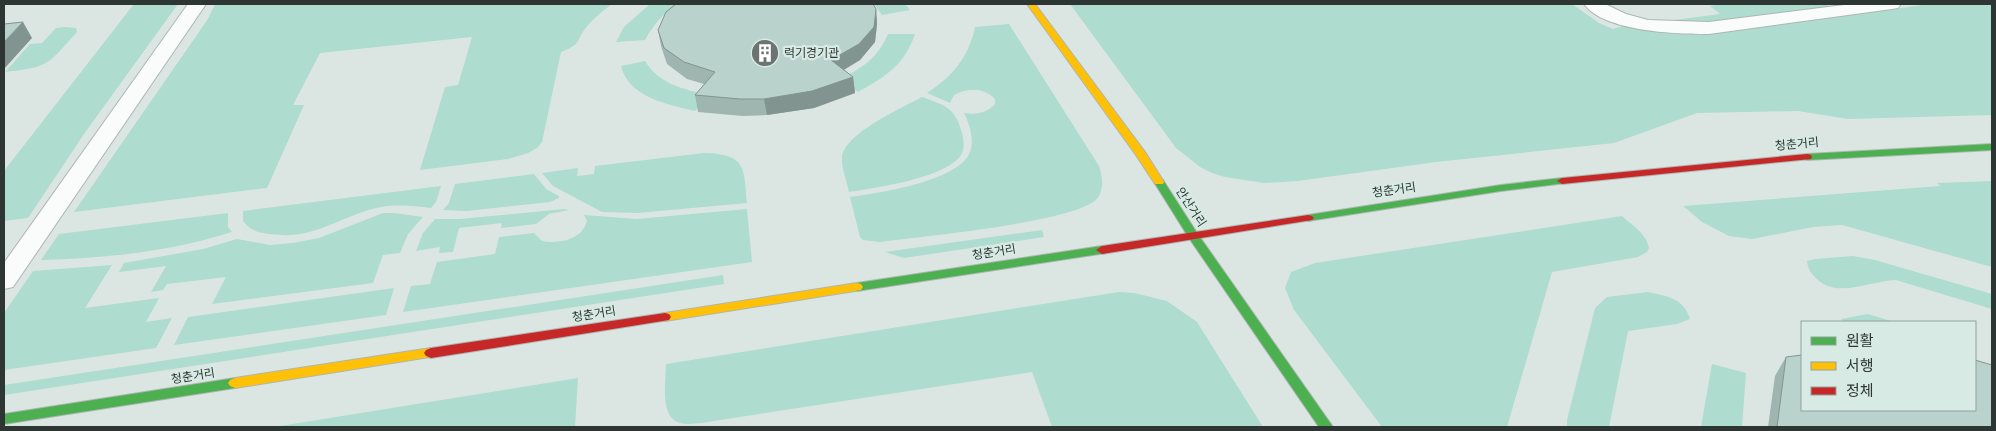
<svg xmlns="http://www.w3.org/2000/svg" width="1996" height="431" viewBox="0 0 1996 431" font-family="Rubik,'Noto Sans KR',sans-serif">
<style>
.green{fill:#aedccf}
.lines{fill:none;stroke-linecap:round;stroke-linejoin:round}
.street-casing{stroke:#adb6b3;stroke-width:2}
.fast-casing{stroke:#adb6b3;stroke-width:2}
.slow-casing{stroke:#adb6b3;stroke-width:2}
.jam-casing{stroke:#adb6b3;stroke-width:2}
.street{fill:#fafbfb;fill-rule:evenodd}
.fast{fill:#4caf50;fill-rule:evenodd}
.slow{fill:#ffc107;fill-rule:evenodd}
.jam{fill:#c62828;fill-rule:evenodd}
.wall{fill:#9fb5af}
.shaded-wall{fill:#82948f}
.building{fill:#b9d3cc;stroke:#82948f}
.labels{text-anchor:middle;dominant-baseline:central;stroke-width:4.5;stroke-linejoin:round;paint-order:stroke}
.poi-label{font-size:12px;fill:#2e3633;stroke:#d7eae4;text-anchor:start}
.street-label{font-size:12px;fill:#2e3633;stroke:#d7eae4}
</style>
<rect width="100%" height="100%" fill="#dbe6e3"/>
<!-- green -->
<g class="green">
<path d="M 134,4 L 178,4 L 84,134 L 28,218 L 4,221 L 4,171 Z"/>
<path d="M 215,4 L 612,4 C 604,10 595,17 588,25 C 575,40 583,44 561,52 L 542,142 L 537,148 L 528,153 L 508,159 L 420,170 L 445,87 L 458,85 L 472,37 L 320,53 L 293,105 L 304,105 L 267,188 L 74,212 L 208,19 Z"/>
<path d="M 650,4 L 679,4 C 664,12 653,25 645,40 L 616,42 L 624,27 Z"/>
<path d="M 874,4 L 905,4 L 910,10 L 882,15 Z"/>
<path d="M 1070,4 L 1572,4 L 1599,23 L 1613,29 L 1627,25 L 1650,31 L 1693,35 L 1721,33 L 1930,4 L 1992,4 L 1992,115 L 1848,119 L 1798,111 L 1697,113 L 1614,143 L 1436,162 L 1298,181 L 1264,183 L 1225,177 L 1212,173 L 1200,167 L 1176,148 Z"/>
<path d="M 1721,4 L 1825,4 L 1831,7 L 1695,24 L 1652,23 L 1720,14 L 1710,6 Z"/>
<path d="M 1009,24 L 1099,166 C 1102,175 1104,186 1099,196 C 1086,222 915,237 880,242 L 863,240 L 860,237 L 850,197 C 879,193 952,182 968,156 C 976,143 970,125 964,113 C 975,115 987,113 995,104 L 995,99 C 984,87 967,88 954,95 L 950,103 L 927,93 C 952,77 969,57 975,27 Z"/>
<path d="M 66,27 L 76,28 L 77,32 C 47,65 50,67 5,72 L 30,44 L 42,43 L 56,28 Z"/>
<path d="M 888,34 L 915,34 C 904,66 886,76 858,92 L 840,79 C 862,68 878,58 888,34 Z"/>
<path d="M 645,61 C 659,84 683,89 708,95 L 695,111 C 669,105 628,97 621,66 Z"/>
<path d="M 922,97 C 946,106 955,107 962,133 C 964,141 965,148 961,155 C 946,178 875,188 849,192 C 847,181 841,168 842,157 C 845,133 902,108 922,97 Z"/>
<path d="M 704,153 C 746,154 744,167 747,203 L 637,213 L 602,212 L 553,186 L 542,173 L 578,168 L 577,176 L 594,174 L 595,166 Z"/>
<path d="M 534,174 L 546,189 L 559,196 L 559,198 L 550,202 L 467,211 L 443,210 L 449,203 L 455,184 Z"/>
<path d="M 1992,181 L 1992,267 L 1842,225 L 1813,227 L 1752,239 L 1729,236 L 1702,222 L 1683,206 L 1940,186 L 1937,183 Z"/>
<path d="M 441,186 L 436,202 L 431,208 C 414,206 398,204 381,207 C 340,215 315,241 270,234 C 258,233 250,230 243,221 L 243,211 Z"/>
<path d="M 564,209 L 569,210 L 549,214 L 536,224 L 501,228 L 502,223 L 459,228 L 453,252 L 439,253 L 440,247 L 416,251 L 423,233 L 435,219 L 460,219 Z"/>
<path d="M 747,209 L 752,262 L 403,312 L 411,286 L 430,284 L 437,262 L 495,254 L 499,237 L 534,233 L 542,241 C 559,244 582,240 587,221 L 584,215 L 637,219 Z"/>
<path d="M 228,213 L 228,227 L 232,232 C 169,252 106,258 41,260 L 59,234 Z"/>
<path d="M 383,213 L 394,213 L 423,217 L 408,234 L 400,253 L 383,255 L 373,283 L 212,304 L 226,277 L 167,284 L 163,290 L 151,292 L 166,266 L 119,272 L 124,263 L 203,249 L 237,239 L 270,245 L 293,243 L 319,238 Z"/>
<path d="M 1622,216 C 1633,226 1646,233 1649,248 L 1647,252 L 1638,257 L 1552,272 L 1507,427 L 1382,427 L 1294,310 L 1285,288 L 1291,272 L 1315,263 Z"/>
<path d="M 1042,230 L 1044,237 L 904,258 L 885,252 Z"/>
<path d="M 1853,256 L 1875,260 L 1992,294 L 1992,309 L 1896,280 C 1868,281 1834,301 1813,275 C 1809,270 1808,268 1807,261 L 1815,259 Z"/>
<path d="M 112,265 L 85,308 L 159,298 L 146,322 L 172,318 L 156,348 L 4,370 L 4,313 L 33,271 Z"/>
<path d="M 723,275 L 724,284 L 4,395 L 4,385 Z"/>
<path d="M 394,288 L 386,315 L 174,345 L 188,317 Z"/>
<path d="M 1119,292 L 1134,293 L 1167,301 L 1197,322 L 1263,427 L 1052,427 L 1032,372 L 701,423 C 695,423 687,425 681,423 C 659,419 666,381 666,364 Z"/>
<path d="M 1648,292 C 1666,296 1684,298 1690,319 L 1677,324 L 1628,331 L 1609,427 L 1567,427 L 1567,420 L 1595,308 L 1607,297 Z"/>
<path d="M 1868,314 L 1894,322 L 1845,322 L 1841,319 Z"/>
<path d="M 1712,364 L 1746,373 L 1742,427 L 1701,427 Z"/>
<path d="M 578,378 L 575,427 L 274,427 Z"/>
</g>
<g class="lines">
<defs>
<g id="street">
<path d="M 188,4 L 206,4 L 13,287 L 4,289 L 4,263 Z"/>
<path d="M 1584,4 L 1605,4 L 1626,14 L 1648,20 L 1709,22 L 1852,4 L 1901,4 L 1898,8 L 1892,9 L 1709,34 C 1678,34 1604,32 1584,4 Z"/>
</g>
<g id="fast">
<path d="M 1992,144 L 1992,150 L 1807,160 L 1802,157 L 1807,154 Z"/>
<path d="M 1562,178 L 1566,179 L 1567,181 L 1566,183 L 1501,191 L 1308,221 L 1302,218 L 1308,215 L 1501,185 Z"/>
<path d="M 1159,179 L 1163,180 L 1197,233 L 1333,427 L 1319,427 L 1189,238 L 1154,182 Z"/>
<path d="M 1102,246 L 1108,250 L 1106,253 L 857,291 L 851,287 L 857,283 Z"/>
<path d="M 235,378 L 240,380 L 242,383 L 240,386 L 235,388 L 4,424 L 4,414 Z"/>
</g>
<g id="slow">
<path d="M 1027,4 L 1035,4 L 1145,152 L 1164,182 L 1163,184 L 1155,184 L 1136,155 Z"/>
<path d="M 857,283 L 861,284 L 863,287 L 861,290 L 665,321 L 661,320 L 659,317 L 661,314 L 665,313 Z"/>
<path d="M 431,348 L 436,350 L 438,353 L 436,356 L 235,388 L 230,386 L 228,383 L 230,380 L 235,378 Z"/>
</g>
<g id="jam">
<path d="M 1807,154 L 1811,155 L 1812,157 L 1811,159 L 1562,184 L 1557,181 L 1562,178 Z"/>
<path d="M 1308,215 L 1312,216 L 1314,218 L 1312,220 L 1102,254 L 1096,250 L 1102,246 Z"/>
<path d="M 665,313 L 669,314 L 671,317 L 669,320 L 431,358 L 426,356 L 424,353 L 426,350 L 431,348 Z"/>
</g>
</defs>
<!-- street casing -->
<use href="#street" class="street-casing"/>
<!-- fast casing -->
<use href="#fast" class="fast-casing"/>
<!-- slow casing -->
<use href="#slow" class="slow-casing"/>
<!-- jam casing -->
<use href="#jam" class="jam-casing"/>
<!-- street -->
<use href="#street" class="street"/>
<!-- fast -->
<use href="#fast" class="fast"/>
<!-- slow -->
<use href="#slow" class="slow"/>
<!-- jam -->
<use href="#jam" class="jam"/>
</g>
<!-- wall -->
<g class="wall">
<path d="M 876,9 L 877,24 L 875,42 L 860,60 L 844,70 L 853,77 L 855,93 L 814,108 L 767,115 L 743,116 L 698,112 L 695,95 L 704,84 L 687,79 L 667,64 L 661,46 L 658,30 Z"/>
<path d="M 1786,357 L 1992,427 L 1768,427 L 1775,376 Z"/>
</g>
<!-- shaded-wall -->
<g class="shaded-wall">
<path d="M 876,9 L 877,24 L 875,42 L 860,60 L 833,76 L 831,60 Z"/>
<path d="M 23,22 L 32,38 L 4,69 L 4,42 Z"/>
<path d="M 853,77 L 855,93 L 814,108 L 767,115 L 764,99 Z"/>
</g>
<!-- building -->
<g class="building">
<path d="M 676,4 L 873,4 L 876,9 L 874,27 L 859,44 L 831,60 L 853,77 L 812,91 L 764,99 L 740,99 L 695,95 L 715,72 L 684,62 L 664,48 L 658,30 L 666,12 Z"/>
<path d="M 23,22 L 4,42 L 4,24 Z"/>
<path d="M 1802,355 L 1802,410 L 1975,410 L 1975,360 L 1992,365 L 1992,427 L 1777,427 L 1786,357 Z"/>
</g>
<!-- icons -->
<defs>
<symbol id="building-disc" viewBox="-11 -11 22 22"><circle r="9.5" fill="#6b7471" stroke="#d7eae4"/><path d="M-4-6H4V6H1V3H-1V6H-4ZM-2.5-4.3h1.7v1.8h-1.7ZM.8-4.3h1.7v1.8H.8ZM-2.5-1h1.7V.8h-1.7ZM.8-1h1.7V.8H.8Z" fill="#fff"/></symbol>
</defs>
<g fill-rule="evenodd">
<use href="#building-disc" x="749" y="37" width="32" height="32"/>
</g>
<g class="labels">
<!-- poi labels -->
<g class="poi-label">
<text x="784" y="53">력기경기관</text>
</g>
<!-- street labels -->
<g class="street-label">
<text transform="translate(1797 144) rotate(-5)">청춘거리</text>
<text transform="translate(1394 190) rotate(-8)">청춘거리</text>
<text transform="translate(1191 207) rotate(57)">안산거리</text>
<text transform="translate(994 252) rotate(-9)">청춘거리</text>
<text transform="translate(594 314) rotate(-9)">청춘거리</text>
<text transform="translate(193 376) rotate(-9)">청춘거리</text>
</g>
</g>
<!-- border -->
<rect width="1996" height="431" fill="none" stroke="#2e3633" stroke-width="10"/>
<!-- legend -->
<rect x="1801" y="321" width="175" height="90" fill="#d7eae4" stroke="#93a29d"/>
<rect x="1811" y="337" width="25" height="8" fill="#4caf50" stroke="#93a29d"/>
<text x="1846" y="346" font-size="15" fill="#2e3633">원활</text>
<rect x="1811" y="362" width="25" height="8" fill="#ffc107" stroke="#93a29d"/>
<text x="1846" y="371" font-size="15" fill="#2e3633">서행</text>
<rect x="1811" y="387" width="25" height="8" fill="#c62828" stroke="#93a29d"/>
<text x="1846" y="396" font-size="15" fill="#2e3633">정체</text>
</svg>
